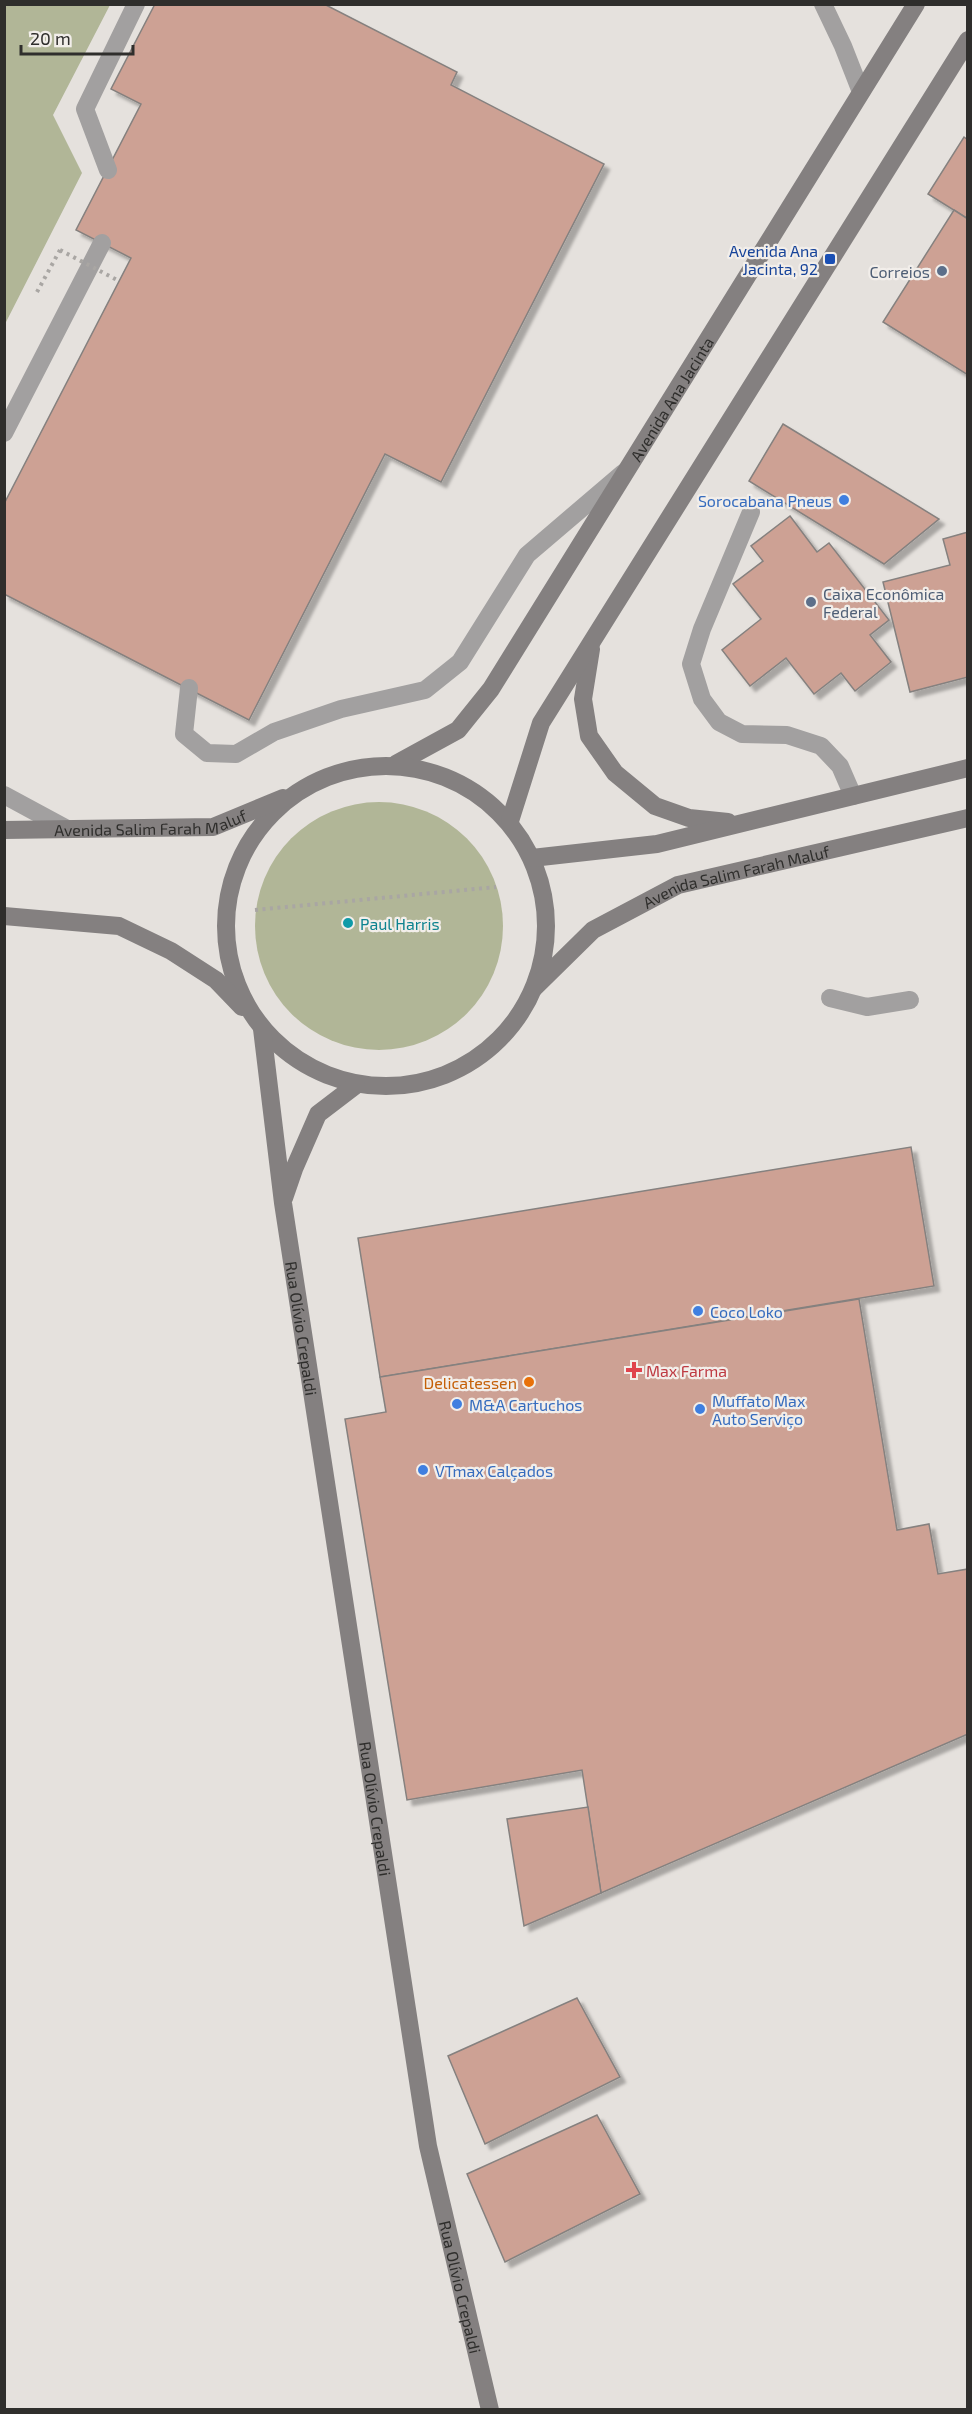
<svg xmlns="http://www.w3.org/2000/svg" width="972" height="2414" viewBox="0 0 972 2414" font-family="'Exo 2',sans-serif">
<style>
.green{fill:#b1b697}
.building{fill:#cda194;stroke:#85817f;stroke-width:1.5;filter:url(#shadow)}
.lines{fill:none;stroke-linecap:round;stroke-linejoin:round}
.path{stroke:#a9a6a3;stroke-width:4;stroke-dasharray:3 4.5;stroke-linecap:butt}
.lane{stroke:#a2a0a0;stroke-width:18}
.secondary{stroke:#848080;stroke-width:18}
.path-bridge{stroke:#a9a6a3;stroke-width:4;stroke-dasharray:3 4.5;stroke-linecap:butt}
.transit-dot{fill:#1a4fb4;stroke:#f2eeea;stroke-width:2}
.service-dot{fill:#5c6f8a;stroke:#f2eeea;stroke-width:2}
.shop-dot{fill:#3f7fe0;stroke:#f2eeea;stroke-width:2}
.culture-dot{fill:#0f9aa8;stroke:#f2eeea;stroke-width:2}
.health-dot{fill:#e0444e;stroke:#f2eeea;stroke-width:2}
.food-dot{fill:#e8710a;stroke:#f2eeea;stroke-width:2}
.labels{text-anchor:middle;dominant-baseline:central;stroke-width:4.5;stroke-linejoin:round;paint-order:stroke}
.transit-label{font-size:16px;fill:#164399;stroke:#f2eeea;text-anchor:end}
.service-label{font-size:16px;fill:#4e5e75;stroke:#f2eeea;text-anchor:end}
.street-label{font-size:16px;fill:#2f2e2c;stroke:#f2eeea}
.shop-label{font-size:16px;fill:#366cbe;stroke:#f2eeea;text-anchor:start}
.culture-label{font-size:16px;fill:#0d838f;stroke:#f2eeea;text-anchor:start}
.health-label{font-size:16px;fill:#be3a42;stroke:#f2eeea;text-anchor:start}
.food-label{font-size:16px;fill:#c56008;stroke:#f2eeea;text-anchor:end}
</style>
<defs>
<filter id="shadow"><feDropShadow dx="5.5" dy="5.5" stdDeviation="1.5" flood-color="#0004"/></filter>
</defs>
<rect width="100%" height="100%" fill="#e5e1dd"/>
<!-- green -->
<g class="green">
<path d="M 5,4 L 110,5 L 53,115 L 82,173 L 5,324 Z"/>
<circle cx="379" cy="926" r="124"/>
</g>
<!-- building -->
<g class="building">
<path d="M 155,4 L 324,4 L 457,72 L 451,85 L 604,164 L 441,482 L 385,454 L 249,720 L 4,594 L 4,504 L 131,258 L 76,230 L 141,104 L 111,89 Z"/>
<path d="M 964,137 L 968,140 L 968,219 L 928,194 Z"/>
<path d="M 954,210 L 968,219 L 968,375 L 883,322 Z"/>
<path d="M 783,424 L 939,519 L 884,564 L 749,481 Z"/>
<path d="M 790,516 L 817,552 L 829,543 L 889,620 L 870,635 L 891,662 L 855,691 L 841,673 L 814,694 L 786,658 L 750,686 L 722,650 L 761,619 L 733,584 L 763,561 L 751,546 Z"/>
<path d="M 968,532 L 968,677 L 910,692 L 883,582 L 950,565 L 943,539 Z"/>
<path d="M 911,1147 L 934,1286 L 380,1377 L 358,1238 Z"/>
<path d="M 859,1299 L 897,1530 L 929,1524 L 938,1574 L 968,1569 L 968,1734 L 601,1893 L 582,1770 L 407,1800 L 345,1419 L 386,1412 L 380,1377 Z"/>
<path d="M 588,1807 L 601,1893 L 524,1926 L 507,1819 Z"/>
<path d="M 577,1998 L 620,2077 L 485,2144 L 448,2056 Z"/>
<path d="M 597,2115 L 640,2194 L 505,2262 L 467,2174 Z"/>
</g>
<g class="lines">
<!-- path -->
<g class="path">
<path d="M 37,292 L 60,250"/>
<path d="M 255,910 L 496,887"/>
</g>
<!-- lane -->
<g class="lane">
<path d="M 823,4 L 843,46 L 861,92"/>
<path d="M 108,170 L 85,109 L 136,4"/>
<path d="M 4,433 L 102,243"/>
<path d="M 751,512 L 702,629 L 691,664 L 702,699 L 719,722 L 742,734 L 787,735 L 821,746 L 840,766 L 853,796"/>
<path d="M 189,688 L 184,734 L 207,753 L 236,754 L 274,732 L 341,709 L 425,690 L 460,662 L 527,555 L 623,473"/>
<path d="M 4,795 L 67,829"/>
<path d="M 830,998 L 867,1007 L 910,1000"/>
</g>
<!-- secondary -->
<g class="secondary">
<path d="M 591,649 L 583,699 L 589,736 L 615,773 L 655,806 L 689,818 L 728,822"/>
<path id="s1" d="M 396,764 L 458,730 L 491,689 L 916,4"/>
<circle cx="386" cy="926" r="160"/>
<path d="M 510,821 L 541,723 L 968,40"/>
<path id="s2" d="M 4,830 L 213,827 L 283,798"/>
<path d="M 532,858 L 657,844 L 968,768"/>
<path d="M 4,916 L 119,926 L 171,951 L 216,980 L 242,1007"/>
<path id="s3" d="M 534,988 L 593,930 L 678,885 L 968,818"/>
<path id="s4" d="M 262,1029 L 283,1203 L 428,2146 L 490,2410"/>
<path d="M 284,1198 L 294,1169 L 318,1114 L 356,1085"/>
</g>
<!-- path-bridge -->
<path class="path-bridge" d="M 60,250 L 119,281"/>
</g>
<!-- markers -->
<rect class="transit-dot" x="824" y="253" width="12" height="12" rx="3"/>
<g class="service-dot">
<circle cx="942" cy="271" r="6"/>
<circle cx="811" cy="602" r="6"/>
</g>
<g class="shop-dot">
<circle cx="844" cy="500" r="6"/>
<circle cx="698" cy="1311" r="6"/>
<circle cx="457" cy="1404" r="6"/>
<circle cx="700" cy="1409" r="6"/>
<circle cx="423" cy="1470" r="6"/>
</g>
<circle class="culture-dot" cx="348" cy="923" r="6"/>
<path class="health-dot" d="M631 1361h6v6h6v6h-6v6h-6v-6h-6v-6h6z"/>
<circle class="food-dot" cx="529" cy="1382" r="6"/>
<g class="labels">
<!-- transit labels -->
<g class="transit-label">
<text x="818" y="250">Avenida Ana<tspan x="818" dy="18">Jacinta, 92</tspan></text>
</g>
<!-- service labels -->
<g class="service-label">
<text x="930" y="271">Correios</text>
<text x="823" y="593" text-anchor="start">Caixa Econômica<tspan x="823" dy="18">Federal</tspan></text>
</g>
<!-- street labels -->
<g class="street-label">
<text stroke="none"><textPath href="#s1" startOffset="465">Avenida Ana Jacinta</textPath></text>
<text stroke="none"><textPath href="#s2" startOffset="147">Avenida Salim Farah Maluf</textPath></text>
<text stroke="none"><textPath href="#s3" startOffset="237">Avenida Salim Farah Maluf</textPath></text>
<text stroke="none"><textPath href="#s4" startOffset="302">Rua Olívio Crepaldi</textPath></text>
<text stroke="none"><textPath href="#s4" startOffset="788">Rua Olívio Crepaldi</textPath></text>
<text stroke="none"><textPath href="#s4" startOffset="1274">Rua Olívio Crepaldi</textPath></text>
</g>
<!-- shop labels -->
<g class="shop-label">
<text x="832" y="500" text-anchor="end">Sorocabana Pneus</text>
<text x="710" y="1311">Coco Loko</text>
<text x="712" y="1400">Muffato Max<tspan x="712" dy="18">Auto Serviço</tspan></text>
<text x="469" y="1404">M&amp;A Cartuchos</text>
<text x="435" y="1470">VTmax Calçados</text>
</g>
<!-- culture labels -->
<g class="culture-label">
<text x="360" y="923">Paul Harris</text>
</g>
<!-- health labels -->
<g class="health-label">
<text x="646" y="1370">Max Farma</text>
</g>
<!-- food labels -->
<g class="food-label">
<text x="517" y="1382">Delicatessen</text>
</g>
</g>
<!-- border -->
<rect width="972" height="2414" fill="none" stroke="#2f2e2c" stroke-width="12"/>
<!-- scale -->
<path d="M21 45v9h112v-9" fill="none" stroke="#2f2e2c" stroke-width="3"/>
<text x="30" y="45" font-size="18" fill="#2f2e2c" stroke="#f2eeea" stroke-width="4.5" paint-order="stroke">20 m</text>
</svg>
